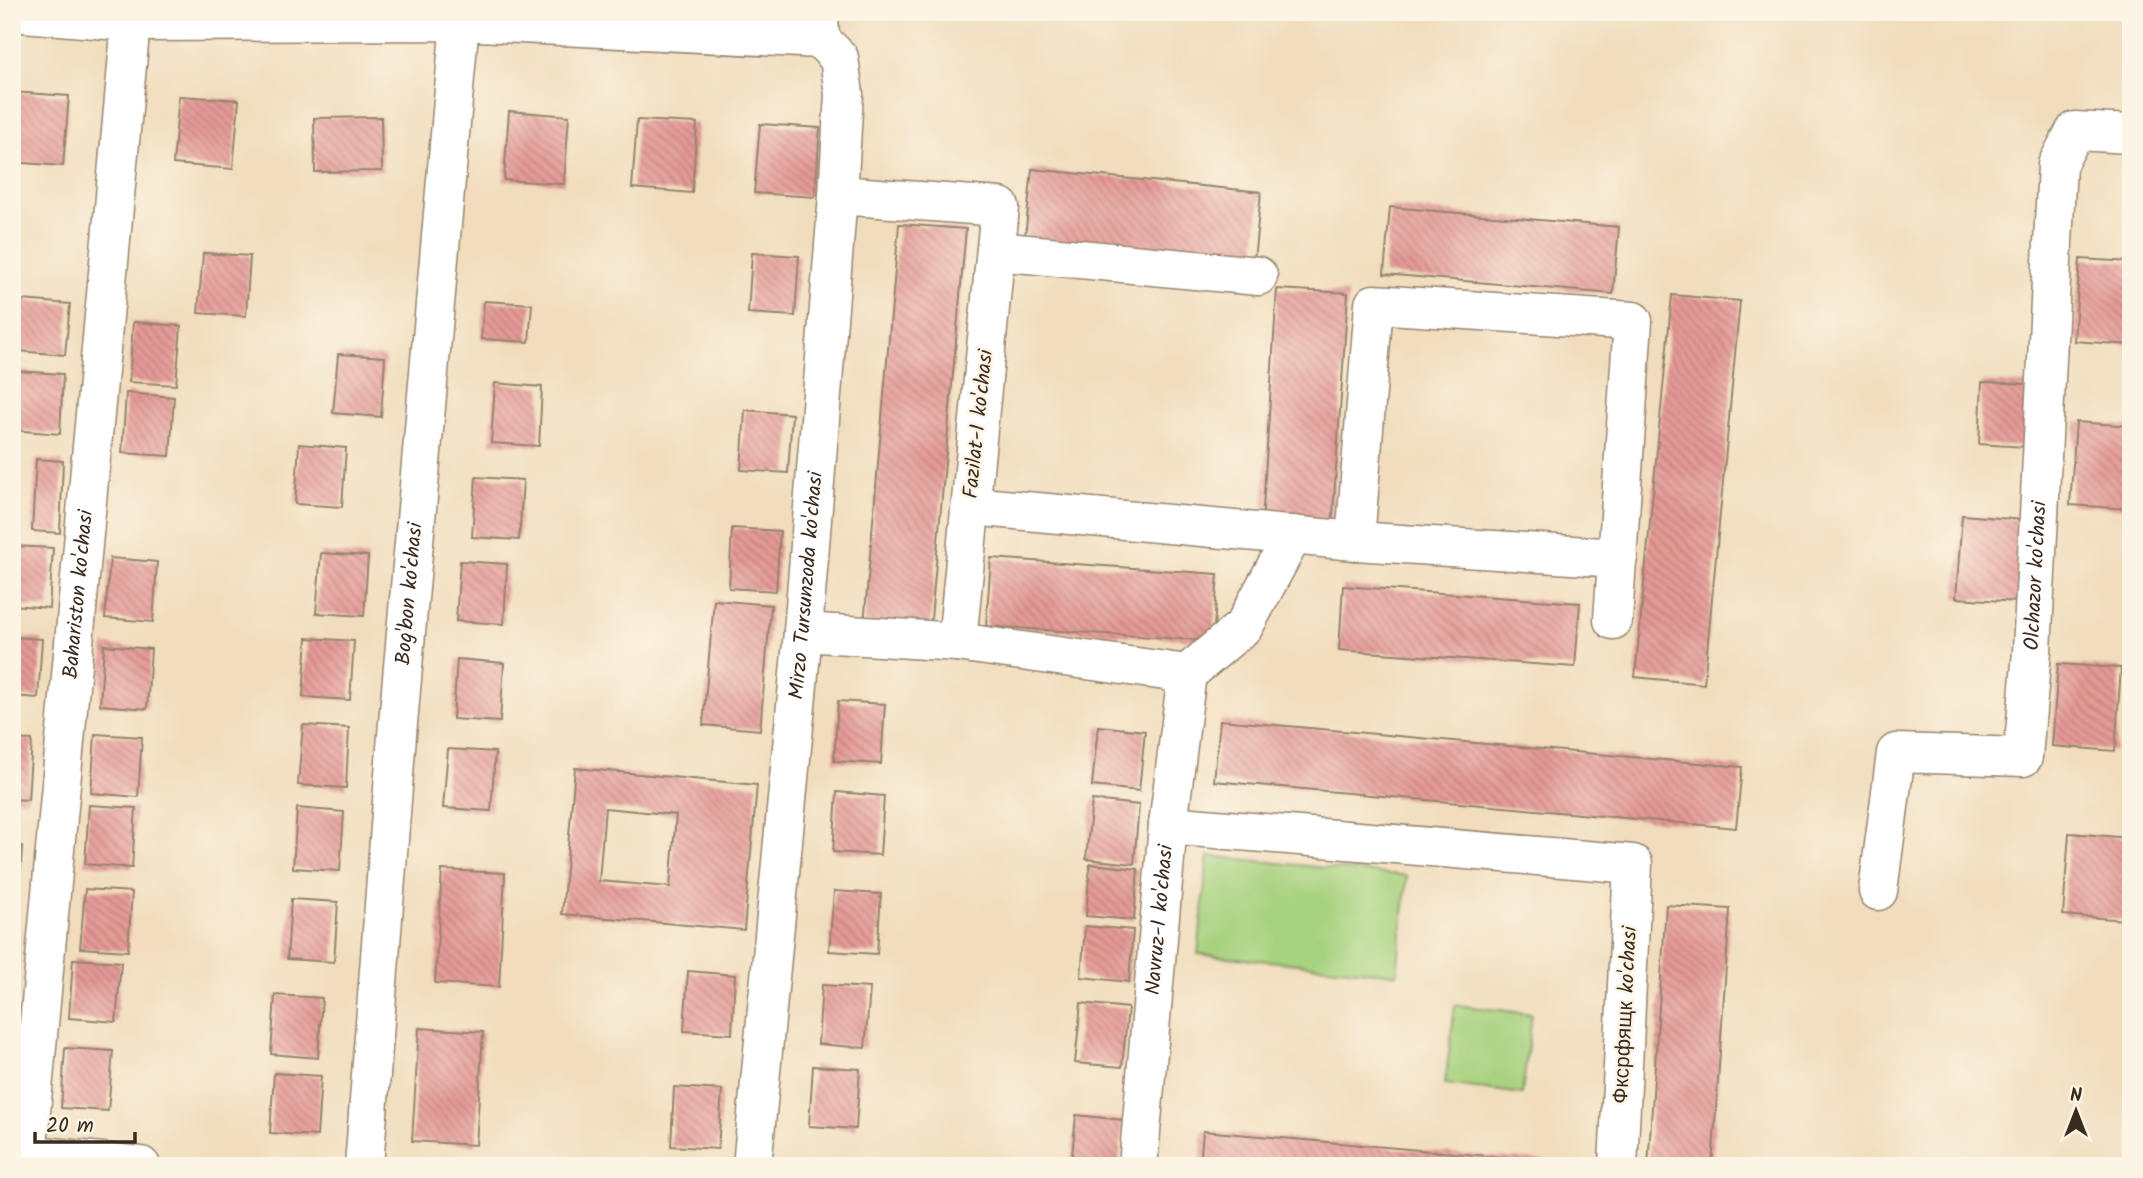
<svg xmlns="http://www.w3.org/2000/svg" width="2143" height="1178" viewBox="0 0 2143 1178" font-family="Kalam,sans-serif">
<style>
.green{fill:#a7d27f;stroke:#717e4e;stroke-width:2}
.building{fill:url(#building-back-hatch);fill-rule:evenodd}
.lines{fill:none;stroke-linecap:round;stroke-linejoin:round}
.minor-casing{stroke:#96846e;stroke-width:41}
.minor{stroke:#fff;stroke-width:38}
.labels{text-anchor:middle;dominant-baseline:central;stroke-width:5;stroke-linejoin:round;paint-order:stroke}
.street-label{font-size:21px;fill:#3b2a1e;stroke:#fcf5e5}
</style>
<defs>
<pattern id="building-back-hatch" width="6" height="6" patternUnits="userSpaceOnUse" patternTransform="scale(1.75)"><rect width="6" height="6" fill="#e59a96"/><path d="M-1 5l2 2M0 0l6 6M5-1l2 2" fill="none" stroke="#bb7e7a"/></pattern>
</defs>
<rect width="100%" height="100%" fill="#fcf5e5"/>
<filter id="ink" filterUnits="userSpaceOnUse"><feTurbulence type="fractalNoise" baseFrequency=".0143" numOctaves="2"/><feDisplacementMap in="SourceGraphic" scale="14" xChannelSelector="R" yChannelSelector="G"/><feConvolveMatrix kernelMatrix="1 2 1 2 8 2 1 2 1" color-interpolation-filters="sRGB"/></filter>
<filter id="wash" filterUnits="userSpaceOnUse"><feTurbulence type="fractalNoise" baseFrequency=".00686" numOctaves="4" result="noise"/><feDisplacementMap in="SourceGraphic" scale="28" xChannelSelector="R" yChannelSelector="G"/><feGaussianBlur stdDeviation="1.57" result="paint"/><feColorMatrix in="noise" values="0 0 0 0 0 0 0 0 0 0 0 0 0 0 0 0 0 1.4 0 .05"/><feComposite in="paint" operator="in"/></filter>
<g filter="url(#wash)">
<rect width="100%" height="100%" fill="#f1ddbd"/>
<!-- green -->
<g class="green">
<path d="M 1208,856 L 1407,876 L 1397,974 L 1198,954 Z"/>
<path d="M 1455,1005 L 1532,1014 L 1522,1094 L 1445,1084 Z"/>
</g>
<g id="blocks">
<!-- building -->
<g class="building">
<path d="M 12,92 L 69,96 L 63,166 L 12,162 Z"/>
<path d="M 179,96 L 239,100 L 233,169 L 173,164 Z"/>
<path d="M 509,111 L 569,116 L 564,184 L 504,180 Z"/>
<path d="M 381,117 L 382,171 L 315,172 L 314,118 Z"/>
<path d="M 637,120 L 697,123 L 692,193 L 632,188 Z"/>
<path d="M 760,124 L 820,128 L 815,197 L 754,193 Z"/>
<path d="M 1032,169 L 1261,192 L 1254,260 L 1025,238 Z"/>
<path d="M 1390,207 L 1619,227 L 1613,294 L 1384,274 Z"/>
<path d="M 899,224 L 966,229 L 930,630 L 864,624 Z"/>
<path d="M 203,253 L 250,256 L 246,316 L 198,313 Z"/>
<path d="M 752,253 L 799,256 L 795,316 L 748,313 Z"/>
<path d="M 2080,259 L 2131,262 L 2131,345 L 2074,341 Z"/>
<path d="M 1277,289 L 1348,293 L 1332,529 L 1262,524 Z"/>
<path d="M 1672,295 L 1740,301 L 1704,684 L 1635,677 Z"/>
<path d="M 22,300 L 70,304 L 65,355 L 18,351 Z"/>
<path d="M 484,301 L 532,304 L 529,342 L 481,339 Z"/>
<path d="M 133,322 L 181,326 L 176,385 L 129,382 Z"/>
<path d="M 338,354 L 385,357 L 381,417 L 333,413 Z"/>
<path d="M 16,371 L 63,374 L 60,434 L 12,430 Z"/>
<path d="M 1982,382 L 2028,384 L 2025,447 L 1979,444 Z"/>
<path d="M 495,383 L 542,387 L 539,446 L 491,443 Z"/>
<path d="M 126,393 L 174,397 L 170,456 L 122,453 Z"/>
<path d="M 745,410 L 792,414 L 788,473 L 741,470 Z"/>
<path d="M 2076,422 L 2131,426 L 2131,509 L 2070,505 Z"/>
<path d="M 299,444 L 346,448 L 342,507 L 295,504 Z"/>
<path d="M 36,459 L 63,461 L 60,533 L 32,531 Z"/>
<path d="M 476,477 L 523,480 L 519,540 L 472,537 Z"/>
<path d="M 1962,515 L 2024,520 L 2018,602 L 1956,598 Z"/>
<path d="M 732,528 L 780,531 L 776,591 L 729,588 Z"/>
<path d="M 12,546 L 53,548 L 49,608 L 12,605 Z"/>
<path d="M 321,553 L 368,556 L 364,616 L 316,613 Z"/>
<path d="M 110,558 L 157,562 L 153,622 L 105,618 Z"/>
<path d="M 991,558 L 1218,574 L 1213,641 L 986,626 Z"/>
<path d="M 460,561 L 507,564 L 504,624 L 456,621 Z"/>
<path d="M 1343,586 L 1580,603 L 1575,667 L 1339,650 Z"/>
<path d="M 714,600 L 771,605 L 760,730 L 703,725 Z"/>
<path d="M 12,637 L 42,639 L 38,698 L 12,696 Z"/>
<path d="M 307,638 L 354,641 L 350,700 L 303,697 Z"/>
<path d="M 104,645 L 151,649 L 147,709 L 100,705 Z"/>
<path d="M 457,659 L 504,663 L 500,722 L 453,719 Z"/>
<path d="M 2058,664 L 2121,668 L 2115,751 L 2052,746 Z"/>
<path d="M 838,701 L 885,704 L 881,764 L 834,761 Z"/>
<path d="M 1220,720 L 1742,767 L 1736,828 L 1214,781 Z"/>
<path d="M 303,725 L 349,728 L 346,788 L 298,785 Z"/>
<path d="M 1098,726 L 1145,731 L 1139,791 L 1092,786 Z"/>
<path d="M 95,734 L 142,737 L 138,797 L 91,793 Z"/>
<path d="M 12,739 L 32,740 L 28,800 L 12,799 Z"/>
<path d="M 448,749 L 495,752 L 491,811 L 443,808 Z"/>
<path d="M 575,768 L 757,785 L 744,930 L 562,914 ZM 605,808 L 676,815 L 670,887 L 599,881 Z"/>
<path d="M 837,792 L 884,796 L 880,855 L 833,852 Z"/>
<path d="M 1092,800 L 1139,805 L 1134,864 L 1086,859 Z"/>
<path d="M 89,805 L 136,808 L 132,868 L 85,864 Z"/>
<path d="M 297,808 L 344,812 L 340,871 L 293,868 Z"/>
<path d="M 2069,833 L 2131,838 L 2125,920 L 2063,915 Z"/>
<path d="M 12,845 L 22,846 L 18,905 L 12,905 Z"/>
<path d="M 1090,864 L 1138,869 L 1134,920 L 1086,916 Z"/>
<path d="M 442,870 L 505,873 L 499,987 L 435,983 Z"/>
<path d="M 85,889 L 132,892 L 128,951 L 80,948 Z"/>
<path d="M 834,891 L 881,894 L 877,954 L 829,951 Z"/>
<path d="M 291,899 L 338,902 L 334,962 L 287,959 Z"/>
<path d="M 1666,905 L 1730,909 L 1712,1166 L 1648,1166 Z"/>
<path d="M 1085,926 L 1133,930 L 1129,982 L 1081,977 Z"/>
<path d="M 73,959 L 121,962 L 116,1022 L 69,1018 Z"/>
<path d="M 688,971 L 735,975 L 732,1034 L 684,1031 Z"/>
<path d="M 822,985 L 870,988 L 865,1048 L 818,1044 Z"/>
<path d="M 275,995 L 322,998 L 318,1058 L 271,1054 Z"/>
<path d="M 1081,1003 L 1128,1008 L 1122,1067 L 1075,1063 Z"/>
<path d="M 419,1028 L 483,1032 L 476,1145 L 412,1141 Z"/>
<path d="M 65,1048 L 113,1051 L 108,1111 L 61,1108 Z"/>
<path d="M 813,1066 L 860,1069 L 856,1129 L 809,1126 Z"/>
<path d="M 274,1073 L 321,1076 L 317,1136 L 270,1133 Z"/>
<path d="M 674,1087 L 722,1090 L 718,1149 L 671,1146 Z"/>
<path d="M 1076,1115 L 1123,1120 L 1119,1166 L 1071,1166 Z"/>
<path d="M 1203,1131 L 1580,1164 L 1580,1166 L 1200,1166 Z"/>
</g>
</g>
</g>
<g filter="url(#ink)">
<use href="#blocks" fill-opacity="0" stroke="#96846e" stroke-width="2"/>
<g class="lines">
<defs>
<g id="minor">
<path d="M 12,12 L 131,22 L 460,21 L 820,39"/>
<path d="M 838,195 L 1000,207 L 957,642"/>
<path d="M 996,251 L 1258,276"/>
<path d="M 971,506 L 1355,541 L 1618,558"/>
<path d="M 1355,541 L 1374,304 L 1633,321 L 1613,620"/>
<path d="M 803,632 L 957,642 L 1187,674 L 1244,626 L 1293,535"/>
<path d="M 1168,825 L 1633,864 L 1618,1166"/>
<path id="s1" d="M 1878,891 L 1896,753 L 2023,757 L 2032,651 L 2057,165 L 2075,131 L 2131,134"/>
<path d="M 12,1153 L 141,1166"/>
<path id="s2" d="M 26,1166 L 131,22"/>
<path id="s3" d="M 364,1166 L 397,735 L 460,21"/>
<path id="s4" d="M 752,1166 L 803,632 L 838,195 L 844,94 L 839,58 L 820,39 L 819,12"/>
<path id="s5" d="M 1138,1166 L 1168,825 L 1187,674"/>
</g>
</defs>
<!-- minor casing -->
<use href="#minor" class="minor-casing"/>
<!-- minor -->
<use href="#minor" class="minor"/>
</g>
</g>
<g class="labels">
<!-- street labels -->
<g class="street-label">
<text transform="translate(979 424) rotate(-84)">Fazilat-1 ko'chasi</text>
<text stroke="none"><textPath href="#s1" startOffset="448">Olchazor ko'chasi</textPath></text>
<text stroke="none"><textPath href="#s4" startOffset="583">Mirzo Tursunzoda ko'chasi</textPath></text>
<text stroke="none"><textPath href="#s3" startOffset="574">Bog'bon ko'chasi</textPath></text>
<text stroke="none"><textPath href="#s2" startOffset="574">Bahariston ko'chasi</textPath></text>
<text stroke="none"><textPath href="#s5" startOffset="247">Navruz-1 ko'chasi</textPath></text>
<text transform="translate(1626 1015) rotate(-87)">Фксрфящк ko'chasi</text>
</g>
</g>
<!-- margin -->
<rect width="2143" height="1178" fill="none" stroke="#fcf5e5" stroke-width="42"/>
<!-- north arrow -->
<g transform="translate(2076 1111)" stroke="#fcf5e5" stroke-width="5" paint-order="stroke">
<path d="M0-5L12 26L0 18L-12 26Z" fill="#3b2a1e"/>
<text y="-10" font-size="19" font-weight="bold" text-anchor="middle" fill="#3b2a1e">N</text>
</g>
<!-- scale -->
<path d="M35 1132v10h100v-10" fill="none" stroke="#3b2a1e" stroke-width="3.5"/>
<text x="46" y="1132" font-size="21" fill="#3b2a1e" stroke="#fcf5e5" stroke-width="5" paint-order="stroke">20 m</text>
</svg>
